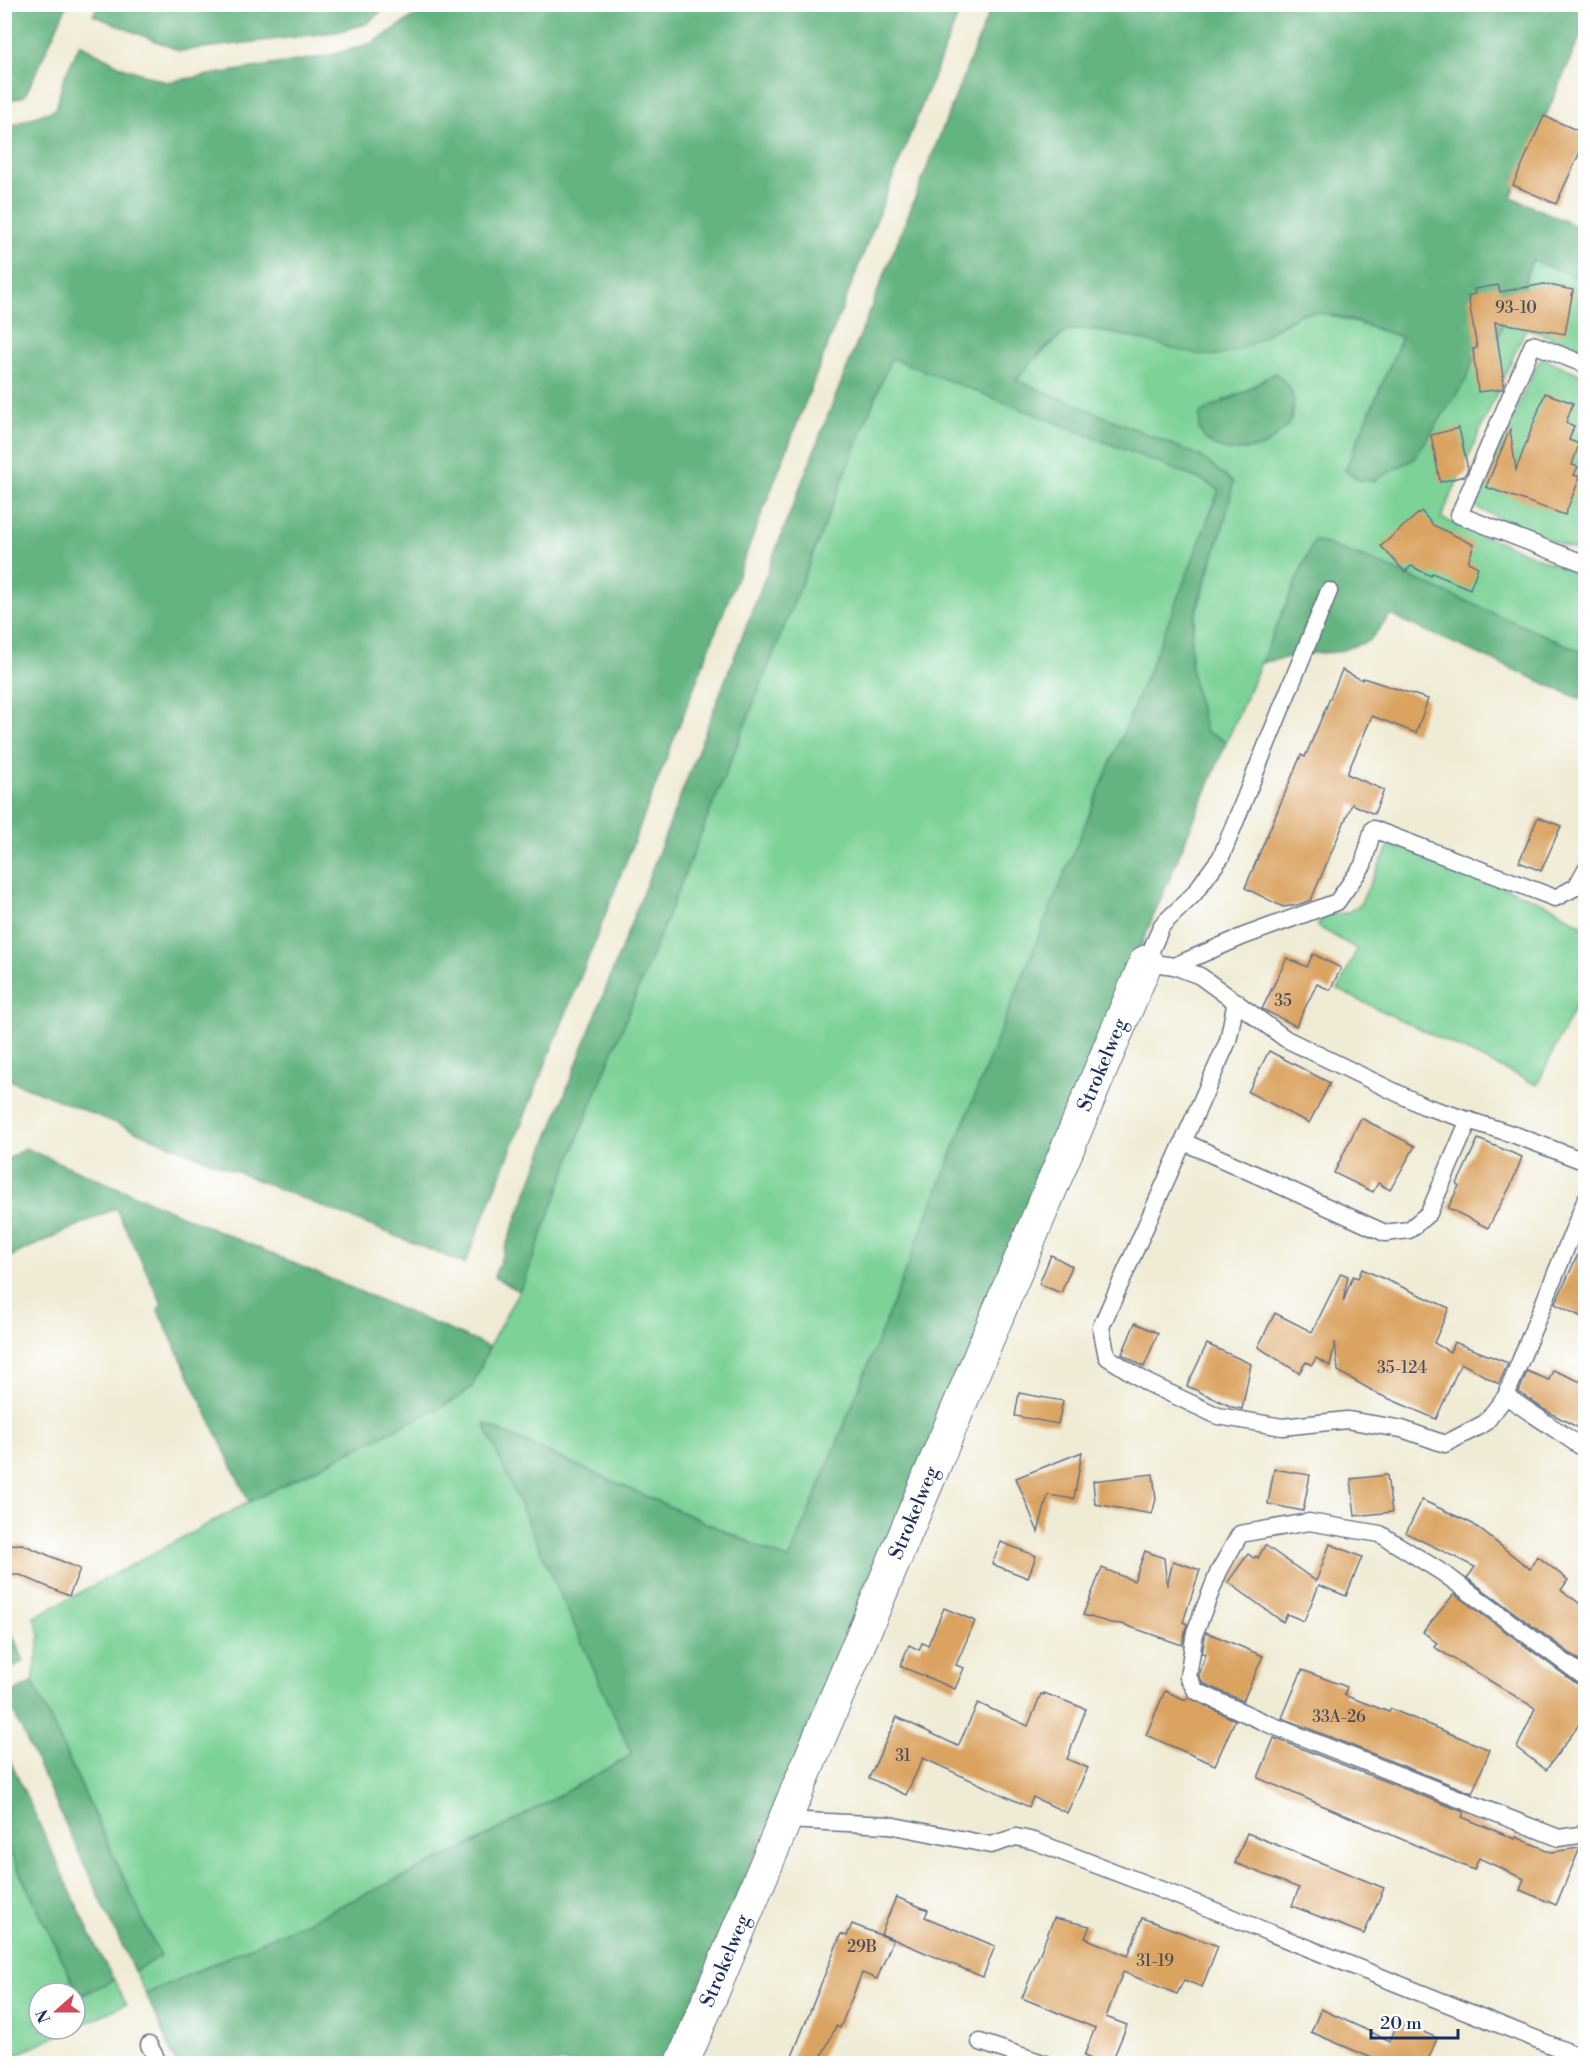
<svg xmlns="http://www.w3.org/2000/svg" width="1590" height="2068" viewBox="0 0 1590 2068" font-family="'Libre Bodoni',serif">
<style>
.green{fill:#7bd297;stroke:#4b807a;stroke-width:1.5;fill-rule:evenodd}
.forest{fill:#64b480;stroke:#40726f;stroke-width:1.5}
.building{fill:#daa360}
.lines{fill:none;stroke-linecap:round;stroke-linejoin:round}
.service-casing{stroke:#657187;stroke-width:19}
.minor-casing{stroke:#657187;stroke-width:35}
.service{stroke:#fff;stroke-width:16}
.minor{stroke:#fff;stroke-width:33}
.labels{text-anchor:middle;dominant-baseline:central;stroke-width:5;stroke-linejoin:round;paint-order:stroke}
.number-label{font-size:16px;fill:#4b4c5e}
.street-label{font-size:20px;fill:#1b2f5e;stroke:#fff}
</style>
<rect width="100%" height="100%" fill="#fff"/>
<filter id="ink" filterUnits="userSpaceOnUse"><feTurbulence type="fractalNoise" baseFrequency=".0167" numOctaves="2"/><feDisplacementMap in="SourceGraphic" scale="12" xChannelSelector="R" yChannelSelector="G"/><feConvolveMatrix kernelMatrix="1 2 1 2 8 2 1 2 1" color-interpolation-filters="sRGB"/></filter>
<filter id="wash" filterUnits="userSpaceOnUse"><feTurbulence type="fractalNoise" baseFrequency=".008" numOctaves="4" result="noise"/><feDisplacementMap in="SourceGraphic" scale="24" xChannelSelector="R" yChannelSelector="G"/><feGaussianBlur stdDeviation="1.35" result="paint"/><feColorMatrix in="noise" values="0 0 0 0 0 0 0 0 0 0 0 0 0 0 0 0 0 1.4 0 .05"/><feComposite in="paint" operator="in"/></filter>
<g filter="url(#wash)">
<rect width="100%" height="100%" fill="#efebd4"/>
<!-- green -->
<g class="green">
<path d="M 1532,260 L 1585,280 L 1585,350 L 1526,328 L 1441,518 L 1585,577 L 1585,653 L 1371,560 L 1314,540 L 1227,741 L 1206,732 L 1193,689 L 1190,643 L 1197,610 L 1225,520 L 1233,482 L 1016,381 L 1029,364 L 1067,331 L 1085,329 L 1131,337 L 1249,345 L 1302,313 L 1320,312 L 1402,337 L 1345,470 L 1414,459 L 1467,378 L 1476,351 L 1493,344 L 1503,324 L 1497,298 L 1522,290 ZM 1266,377 L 1290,388 C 1301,424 1284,427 1263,447 L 1222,401 L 1242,393 Z"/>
<path d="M 891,357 L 1202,480 L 1219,490 L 1182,590 L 843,1432 L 789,1560 L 485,1424 L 632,1755 L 474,1843 L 326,1913 L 146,1994 L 134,1971 L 161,1955 L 152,1939 L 33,1682 L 40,1634 L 34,1617 L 249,1502 L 456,1399 L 472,1387 L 489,1347 L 525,1279 L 583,1125 L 737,745 Z"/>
<path d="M 1544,359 L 1585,376 L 1585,554 L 1533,534 L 1471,505 L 1539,361 Z"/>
<path d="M 1404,846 L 1553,907 L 1585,927 L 1585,986 L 1537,1085 L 1338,990 L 1357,949 L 1317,926 L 1325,915 L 1347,913 L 1360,904 L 1388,848 Z"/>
<path d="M 4,1841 L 80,1996 L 114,1980 L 126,2004 L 75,2028 L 75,1993 L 39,1993 L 39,2029 L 72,2029 L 5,2060 Z"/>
</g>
<!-- forest -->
<g class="forest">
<path d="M 98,4 L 389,4 L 389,5 L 366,24 L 337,32 L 180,51 L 93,15 Z"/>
<path d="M 433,4 L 962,5 L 898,165 L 593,946 L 465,1264 L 4,1078 L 5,128 L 56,109 L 63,80 L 80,44 L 122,67 L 166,82 L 328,56 L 373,43 Z"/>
<path d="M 4,5 L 67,5 L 25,96 L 5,102 Z"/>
<path d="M 992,5 L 1585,5 L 1585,25 L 1511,197 L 1585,230 L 1585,280 L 1531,260 L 1522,290 L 1497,298 C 1504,327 1507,338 1476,351 L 1467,378 L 1414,459 L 1373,481 L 1359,480 L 1345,470 L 1402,337 C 1380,330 1321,306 1301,314 C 1273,326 1252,350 1220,355 C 1204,357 1186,352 1171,348 C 1146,341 1093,324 1068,331 C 1056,335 1025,369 1016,380 L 1200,456 L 1233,482 C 1226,537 1195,586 1191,642 C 1188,674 1199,702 1206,732 L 1227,741 L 1020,1234 L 666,2063 L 176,2063 L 146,1994 L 326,1913 L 474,1843 L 632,1755 L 484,1424 L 789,1560 C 867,1373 939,1183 1015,995 C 1082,827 1156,661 1219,490 L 1202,480 L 891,358 L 737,745 L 583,1125 L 525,1280 L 519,1291 L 494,1277 L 823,428 Z"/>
<path d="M 1276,373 L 1290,388 L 1294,400 L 1291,420 L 1284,430 L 1263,447 L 1231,451 L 1214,446 L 1205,439 L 1199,429 L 1200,414 C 1214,405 1228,400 1243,393 C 1255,387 1264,378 1276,373 Z"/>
<path d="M 1314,540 L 1371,560 L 1585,653 L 1585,701 L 1390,615 L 1369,641 L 1336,652 L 1303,654 L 1261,663 Z"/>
<path d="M 25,1148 L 489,1347 L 472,1387 L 456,1399 L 249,1502 L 158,1310 L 162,1304 L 116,1208 L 5,1259 L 5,1161 Z"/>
<path d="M 5,1618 L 24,1661 L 5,1672 L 4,1672 Z"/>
<path d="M 33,1682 L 152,1939 L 161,1956 L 134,1971 L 6,1696 Z"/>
<path d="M 5,1750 L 100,1955 L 114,1980 L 80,1996 L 5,1841 Z"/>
</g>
<g id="blocks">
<!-- building -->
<g class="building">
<path d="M 1544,116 L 1586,134 L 1586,139 L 1556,204 L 1513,185 Z"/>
<path d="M 1544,284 L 1573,290 L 1565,334 L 1495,322 L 1504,384 L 1502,389 L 1478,392 L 1473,349 L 1477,348 L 1468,296 L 1475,294 L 1474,289 L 1498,285 L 1500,292 Z"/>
<path d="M 1545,393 L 1573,403 L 1566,423 L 1574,426 L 1569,440 L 1579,444 L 1572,465 L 1578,467 L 1574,475 L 1580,477 L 1565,515 L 1486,487 L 1510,429 L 1516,470 Z"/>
<path d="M 1459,428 L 1468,469 L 1464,476 L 1440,482 L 1431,435 Z"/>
<path d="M 1421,511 L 1433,525 L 1474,545 L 1468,562 L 1478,567 L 1470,589 L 1432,573 L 1431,576 L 1411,566 L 1405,572 L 1381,546 Z"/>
<path d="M 1342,670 L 1362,680 L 1363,678 L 1428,699 L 1416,733 L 1372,716 L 1347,774 L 1384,790 L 1374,814 L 1352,804 L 1311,900 L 1297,905 L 1283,907 L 1245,888 L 1301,755 L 1305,757 Z"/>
<path d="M 1538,817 L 1561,826 L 1541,871 L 1519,862 Z"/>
<path d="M 1313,954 L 1341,968 L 1330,990 L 1317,984 L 1296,1026 L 1262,1009 L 1287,958 L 1307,967 Z"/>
<path d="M 1269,1051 L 1330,1083 L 1309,1123 L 1248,1092 Z"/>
<path d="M 1361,1118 L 1415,1146 L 1390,1190 L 1378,1183 L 1373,1192 L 1334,1173 Z"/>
<path d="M 1478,1139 L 1522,1157 L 1511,1185 L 1488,1228 L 1448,1208 L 1459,1186 L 1457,1184 Z"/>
<path d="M 1586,1237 L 1586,1319 L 1555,1304 Z"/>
<path d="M 1051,1255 L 1072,1266 L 1061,1293 L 1039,1284 Z"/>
<path d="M 1362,1269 L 1449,1308 L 1434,1343 L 1450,1352 L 1454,1342 L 1508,1363 L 1499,1384 L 1461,1363 L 1436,1419 L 1378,1394 L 1338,1371 L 1335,1342 L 1330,1366 L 1316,1358 L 1312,1365 L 1306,1362 L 1299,1373 L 1258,1347 L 1275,1313 L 1312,1332 L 1341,1273 L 1348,1276 L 1343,1302 L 1353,1276 L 1358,1278 Z"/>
<path d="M 1135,1323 L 1158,1333 L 1144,1367 L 1122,1354 Z"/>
<path d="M 1207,1344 L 1251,1364 L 1242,1409 L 1232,1407 L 1187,1386 Z"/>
<path d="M 1553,1370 L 1586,1384 L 1586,1432 L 1545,1410 L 1519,1392 L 1527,1371 L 1549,1380 Z"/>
<path d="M 1019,1393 L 1063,1401 L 1058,1424 L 1015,1416 Z"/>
<path d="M 1082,1452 L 1074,1499 L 1048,1495 L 1038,1532 L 1016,1478 Z"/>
<path d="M 1274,1469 L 1310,1475 L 1303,1511 L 1268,1504 Z"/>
<path d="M 1153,1474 L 1156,1499 L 1152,1514 L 1095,1504 L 1093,1481 Z"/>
<path d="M 1387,1475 L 1392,1512 L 1355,1516 L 1351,1479 Z"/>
<path d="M 1422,1500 L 1473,1524 L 1530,1569 L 1537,1556 L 1568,1580 L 1561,1590 L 1586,1608 L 1586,1665 L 1467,1578 L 1475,1567 L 1406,1533 Z"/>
<path d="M 1001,1542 L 1036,1556 L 1028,1578 L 992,1564 Z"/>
<path d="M 22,1544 L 80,1569 L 69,1596 L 20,1575 L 4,1575 L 4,1545 Z"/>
<path d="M 1330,1544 L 1362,1557 L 1346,1596 L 1319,1585 L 1304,1621 L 1287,1614 L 1283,1622 L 1228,1582 L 1248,1554 L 1254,1558 L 1256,1556 L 1258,1558 L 1265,1545 L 1316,1581 Z"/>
<path d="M 1145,1551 L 1164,1558 L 1167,1586 L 1173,1561 L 1200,1570 L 1183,1622 L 1187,1624 L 1182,1645 L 1122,1624 L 1111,1623 L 1083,1615 L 1102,1568 L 1134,1581 Z"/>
<path d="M 1454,1594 L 1580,1686 L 1586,1688 L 1586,1715 L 1546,1770 L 1517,1748 L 1535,1708 L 1434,1647 L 1437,1643 L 1423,1632 Z"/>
<path d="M 944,1608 L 975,1621 L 956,1665 L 964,1668 L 955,1689 L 900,1666 L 909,1645 L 919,1650 L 922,1643 L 928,1645 Z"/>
<path d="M 1206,1632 L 1263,1656 L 1243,1701 L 1203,1683 L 1199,1675 L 1206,1654 L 1202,1653 Z"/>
<path d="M 1302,1670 L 1347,1687 L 1344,1695 L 1389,1712 L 1391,1709 L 1490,1750 L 1472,1793 L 1282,1718 Z"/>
<path d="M 1165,1691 L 1186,1700 L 1188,1697 L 1235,1720 L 1215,1765 L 1146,1735 Z"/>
<path d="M 1044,1693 L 1086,1709 L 1067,1759 L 1088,1768 L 1067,1813 L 1033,1797 L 1029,1807 L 923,1758 L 906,1795 L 869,1778 L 897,1717 L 958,1746 L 978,1703 L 1028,1726 L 1041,1694 L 1044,1695 Z"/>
<path d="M 1274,1738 L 1464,1812 L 1462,1817 L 1515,1839 L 1516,1837 L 1551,1852 L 1580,1848 L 1556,1905 L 1520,1890 L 1524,1879 L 1479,1858 L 1474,1870 L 1258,1778 Z"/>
<path d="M 1247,1833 L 1384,1888 L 1364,1934 L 1292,1906 L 1299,1888 L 1235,1863 Z"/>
<path d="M 896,1897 L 928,1910 L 925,1917 L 995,1946 L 983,1977 L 881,1934 Z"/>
<path d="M 1054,1918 L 1090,1926 L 1085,1938 L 1128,1956 L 1142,1918 L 1218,1946 L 1202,1987 L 1184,1980 L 1177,1994 L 1123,1972 L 1106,2017 L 1127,2025 L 1111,2064 L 1103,2064 L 1084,2056 L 1095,2028 L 1022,1998 Z"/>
<path d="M 852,1924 L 893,1940 L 877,1979 L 862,1973 L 840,2028 L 836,2026 L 818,2064 L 789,2064 L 841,1934 L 847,1936 Z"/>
<path d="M 1321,2009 L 1390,2041 L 1398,2021 L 1437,2038 L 1428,2060 L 1436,2064 L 1380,2064 L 1381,2062 L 1311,2032 Z"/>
</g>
</g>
</g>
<g filter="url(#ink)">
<use href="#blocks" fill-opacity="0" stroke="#657187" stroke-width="1.5"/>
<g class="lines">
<defs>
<g id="service">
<path d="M 1586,365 L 1533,344 L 1459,515 L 1586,564"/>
<path d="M 1329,591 L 1221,857 L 1193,895 L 1162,925 L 1146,962 L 1174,966 L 1200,976 L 1286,1039 L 1424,1106 L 1515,1135 L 1586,1162"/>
<path d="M 1174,966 L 1244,936 L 1337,902 L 1363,865 L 1373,829 L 1555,898 L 1576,887 L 1586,869"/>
<path d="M 1236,1001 L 1228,1041 L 1101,1327 L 1107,1357 L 1148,1383 L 1218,1416 L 1282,1427 L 1347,1420 L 1402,1429 L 1445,1444 L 1485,1423 L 1506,1396"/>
<path d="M 1184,1142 L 1385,1233 L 1409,1230 L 1429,1213 L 1469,1120"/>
<path d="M 1586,1199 L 1506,1396 L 1586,1450"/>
<path d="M 1586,1678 L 1443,1573 L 1380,1534 L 1309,1522 L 1240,1534 L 1219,1571 L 1195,1632 L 1188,1677 L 1196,1691 L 1266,1723 L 1559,1838 L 1586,1834"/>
<path d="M 785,1820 L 889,1825 L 991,1845 L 1016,1837 L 1034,1841 L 1198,1904 L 1586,2059"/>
<path d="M 980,2042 L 1046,2064"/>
<path d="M 149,2045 L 159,2064"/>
</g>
<g id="minor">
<path id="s1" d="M 682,2064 L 1146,962"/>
</g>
</defs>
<!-- service casing -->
<use href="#service" class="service-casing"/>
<!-- minor casing -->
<use href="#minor" class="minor-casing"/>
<!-- service -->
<use href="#service" class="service"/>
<!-- minor -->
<use href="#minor" class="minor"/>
</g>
</g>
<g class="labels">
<!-- number labels -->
<g class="number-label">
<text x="1516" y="308">93-10</text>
<text x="1283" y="1001">35</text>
<text x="1402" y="1368">35-124</text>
<text x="1339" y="1717">33A-26</text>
<text x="903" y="1756">31</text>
<text x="862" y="1947">29B</text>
<text x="1155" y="1961">31-19</text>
</g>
<!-- street labels -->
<g class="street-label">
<text stroke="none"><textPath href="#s1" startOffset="1084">Strokelweg</textPath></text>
<text stroke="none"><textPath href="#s1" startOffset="598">Strokelweg</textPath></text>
<text stroke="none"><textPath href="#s1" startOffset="112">Strokelweg</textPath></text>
</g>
</g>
<!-- margin -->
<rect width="1590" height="2068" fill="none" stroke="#fff" stroke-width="24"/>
<!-- north arrow -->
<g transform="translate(57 2011) rotate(249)"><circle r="28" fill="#ffffff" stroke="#a4acbf" stroke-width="1.5"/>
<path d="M0-4.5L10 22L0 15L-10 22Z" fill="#d1495b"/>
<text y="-9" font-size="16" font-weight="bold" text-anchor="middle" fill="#1b2f5e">N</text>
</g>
<!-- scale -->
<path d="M1371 2029v9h87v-9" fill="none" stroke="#1b2f5e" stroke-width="3"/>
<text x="1380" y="2029" font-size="18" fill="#1b2f5e" stroke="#ffffff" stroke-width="4.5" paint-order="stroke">20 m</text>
</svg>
